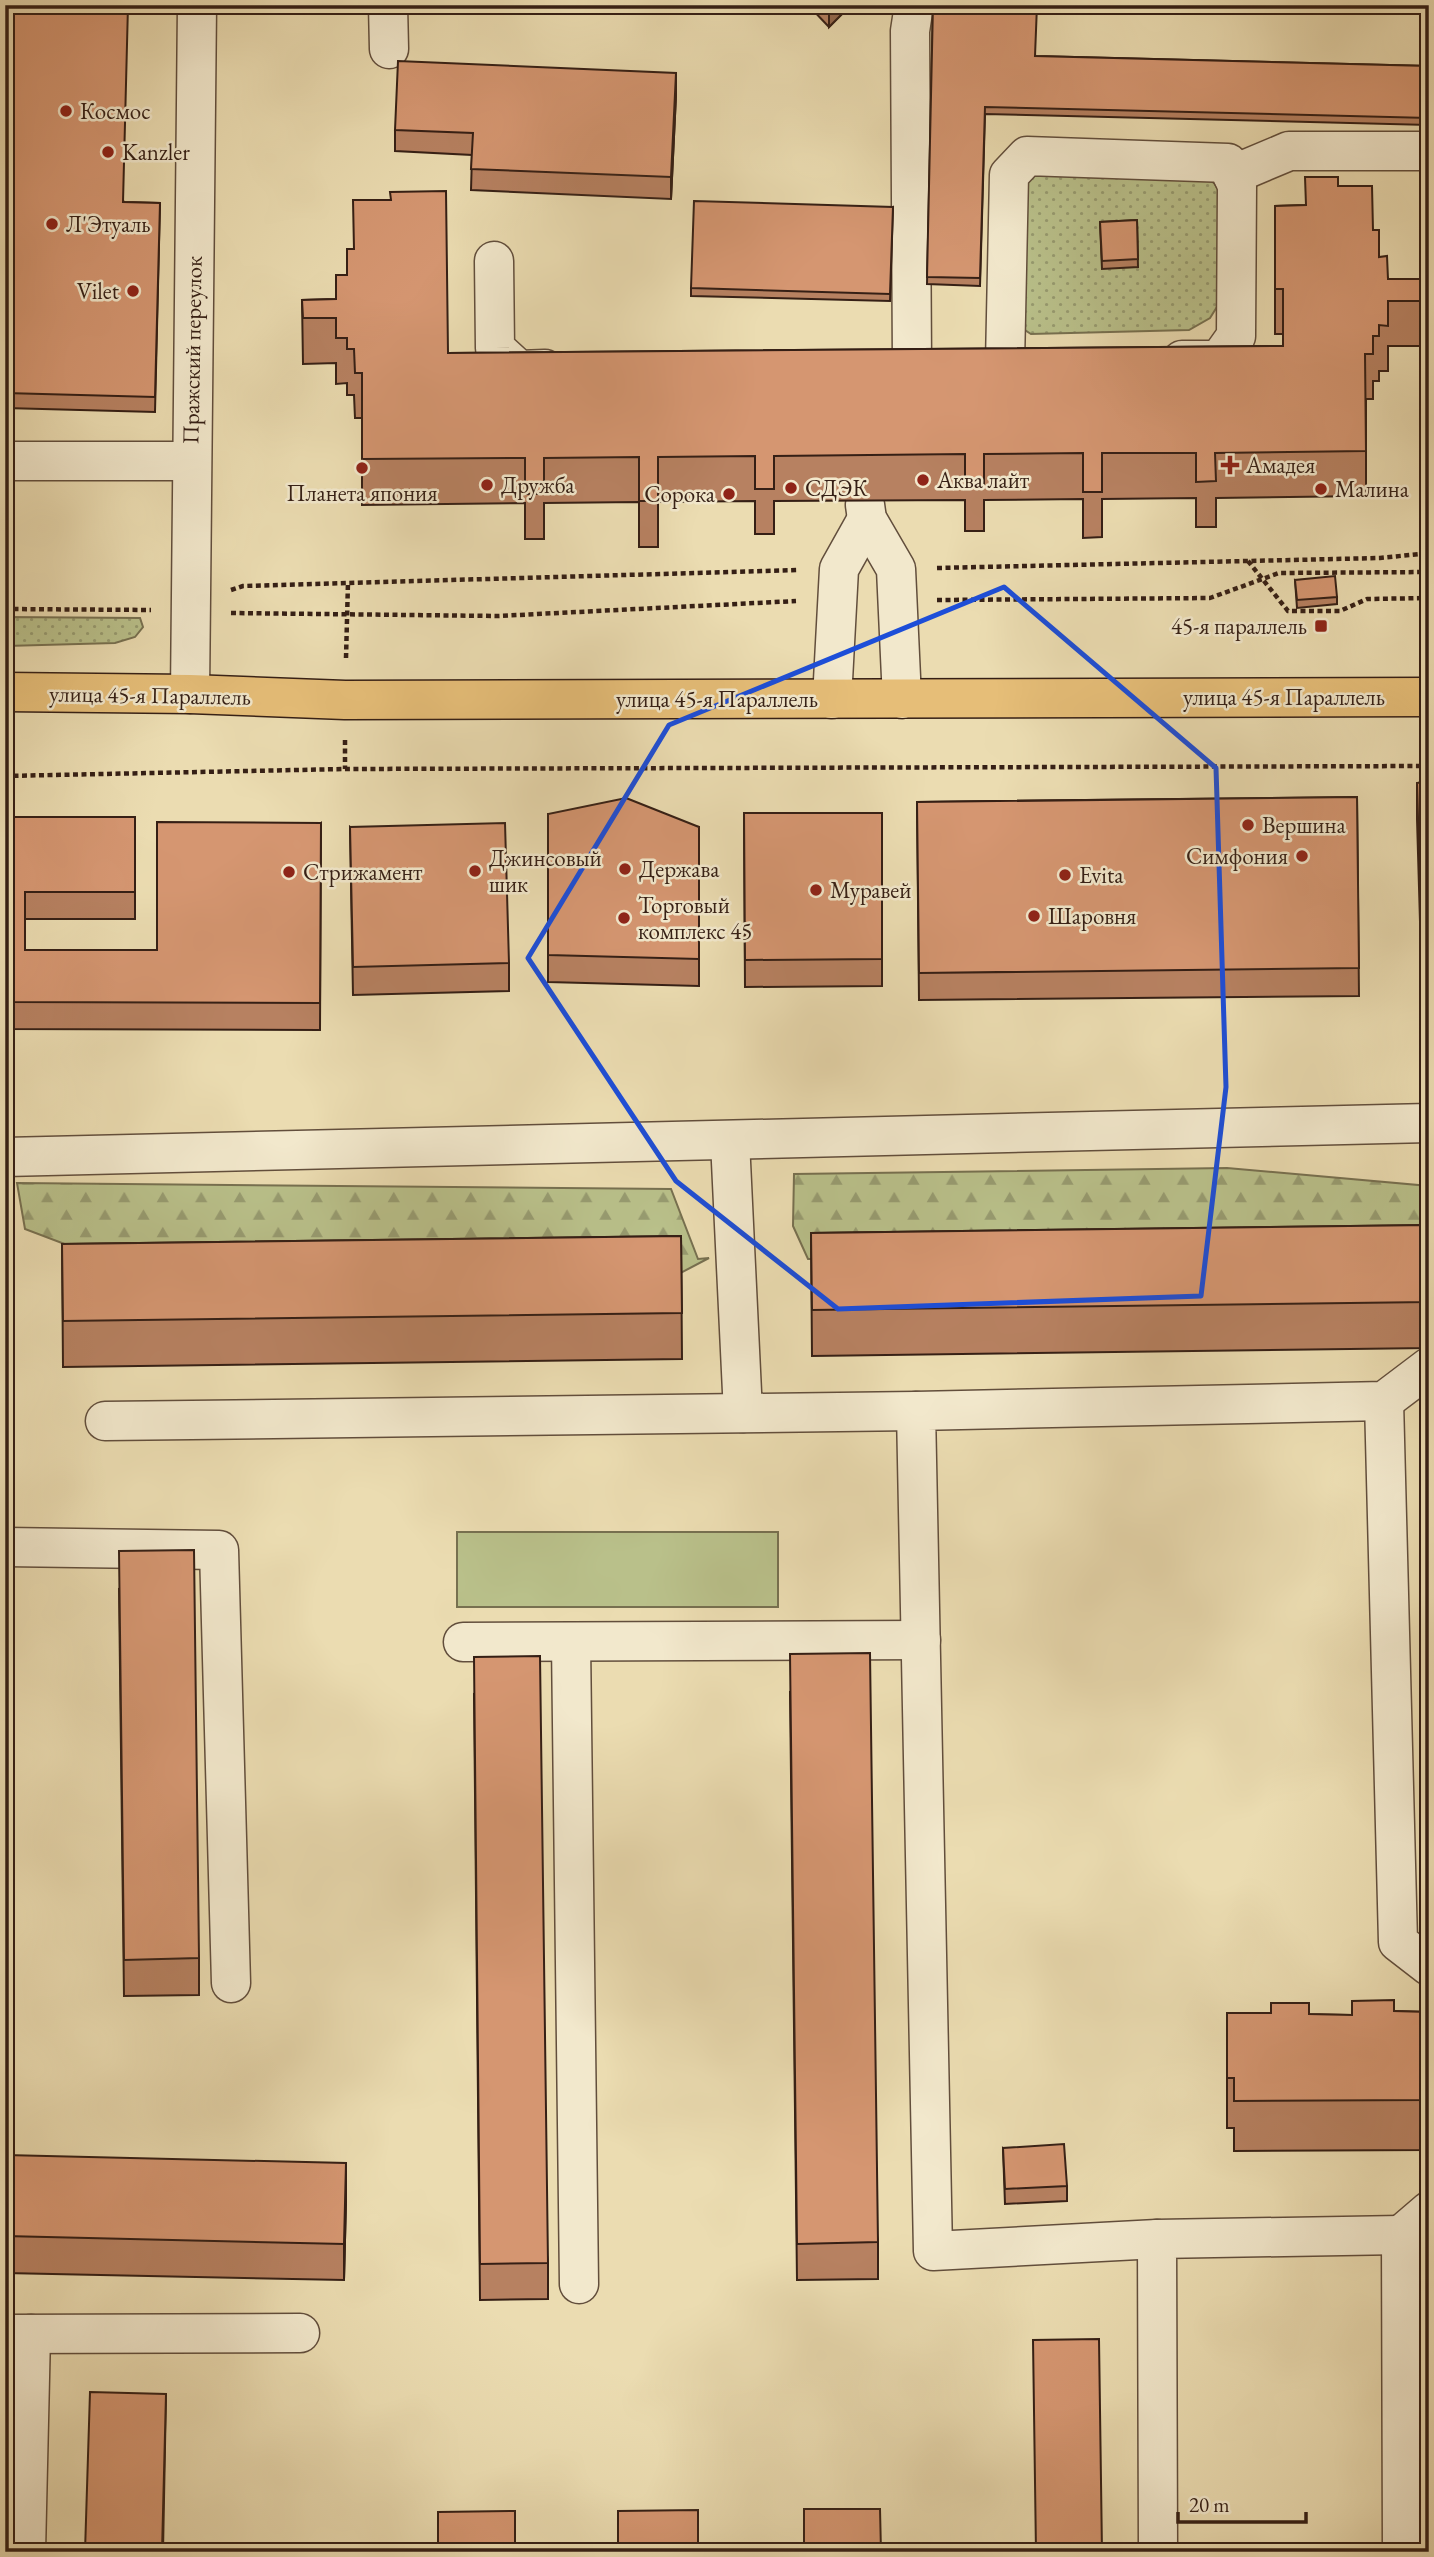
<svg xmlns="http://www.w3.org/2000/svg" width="1434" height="2557" viewBox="0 0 1434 2557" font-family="'EB Garamond',serif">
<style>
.grass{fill:url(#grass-dots);stroke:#777050;stroke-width:2}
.forest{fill:url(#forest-firs);stroke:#777050;stroke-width:2}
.pitch{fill:#b9c08a;stroke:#777050;stroke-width:2}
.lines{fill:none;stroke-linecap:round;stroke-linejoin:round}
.minor-casing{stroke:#624e3c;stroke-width:41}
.major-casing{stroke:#351f15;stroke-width:41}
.path{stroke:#351f15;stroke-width:4.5;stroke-dasharray:5 3.5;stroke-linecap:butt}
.minor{stroke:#f2e8cc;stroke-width:38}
.major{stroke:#e6be78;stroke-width:38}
.wall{fill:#b78161;stroke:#351f15;stroke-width:2}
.shaded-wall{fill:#95694f;stroke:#351f15;stroke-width:2}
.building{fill:#d59671;stroke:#351f15;stroke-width:2}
.marked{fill:none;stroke:#1d4ed8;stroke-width:5;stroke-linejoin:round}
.poi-dot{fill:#8f2418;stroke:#f2e8cc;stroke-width:2.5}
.labels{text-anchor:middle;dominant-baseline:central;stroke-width:5;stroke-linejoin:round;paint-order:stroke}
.poi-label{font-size:23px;fill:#351f15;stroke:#f2e8cc;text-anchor:start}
.street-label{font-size:23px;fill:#351f15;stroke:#f2e8cc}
</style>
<defs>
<pattern id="grass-dots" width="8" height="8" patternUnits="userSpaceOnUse" patternTransform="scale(1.75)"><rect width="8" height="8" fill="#b9c08a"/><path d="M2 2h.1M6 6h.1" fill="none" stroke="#979b70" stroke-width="1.8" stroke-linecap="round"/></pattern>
<pattern id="forest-firs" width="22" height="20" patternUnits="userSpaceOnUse" patternTransform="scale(1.75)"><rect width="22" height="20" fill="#b9c08a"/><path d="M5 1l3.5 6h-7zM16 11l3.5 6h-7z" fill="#979b70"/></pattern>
</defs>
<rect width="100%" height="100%" fill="#ebdcb1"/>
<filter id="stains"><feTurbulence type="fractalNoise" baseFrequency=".00286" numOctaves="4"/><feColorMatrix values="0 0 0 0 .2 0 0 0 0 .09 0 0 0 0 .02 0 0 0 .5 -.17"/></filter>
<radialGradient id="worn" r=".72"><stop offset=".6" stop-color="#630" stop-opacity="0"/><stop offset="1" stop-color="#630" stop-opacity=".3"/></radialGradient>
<!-- grass -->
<g class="grass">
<path d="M 1031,167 L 1198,170 L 1215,184 L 1223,198 L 1220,302 L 1210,318 L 1189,330 L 1031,334 L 1014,323 L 1015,185 Z"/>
<path d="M 5,617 L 140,618 L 143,627 L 135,637 L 115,643 L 6,646 Z"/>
</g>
<!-- forest -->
<g class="forest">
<path d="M 1227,1168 L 1429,1186 L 1429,1253 L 808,1259 L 793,1226 L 794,1174 Z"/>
<path d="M 17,1183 L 671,1189 L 698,1259 L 709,1258 L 671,1278 L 133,1270 L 25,1229 Z"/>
</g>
<!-- pitch -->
<rect class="pitch" x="457" y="1532" width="321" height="75"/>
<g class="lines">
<defs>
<g id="minor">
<path d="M 388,5 L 389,49"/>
<path d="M 1232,175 L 1289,151 L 1429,151"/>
<path d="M 494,261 L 495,348 L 519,370 L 545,369"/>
<path d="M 1005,363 L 1009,175 L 1027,156 L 1228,163 L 1237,186 L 1236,336 L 1219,360 L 1182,360"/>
<path d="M 912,364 L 910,31 L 914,5"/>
<path d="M 5,461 L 191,461"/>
<path d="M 865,505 L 867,519 L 896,569 L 902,699"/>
<path d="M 190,694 L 197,5"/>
<path d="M 832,699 L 839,569 L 867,519"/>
<path d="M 730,1141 L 743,1413"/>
<path d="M 5,1157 L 1429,1123"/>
<path d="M 1384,1401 L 1398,1942 L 1429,1966"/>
<path d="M 105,1421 L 916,1411"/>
<path d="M 5,1547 L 219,1550 L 231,1983"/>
<path d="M 463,1642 L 921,1640"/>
<path d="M 571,1642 L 579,2284"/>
<path d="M 1157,2239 L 933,2251 L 916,1411 L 1384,1401 L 1429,1367"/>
<path d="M 5,2334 L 300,2333"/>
<path d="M 26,2552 L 31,2334"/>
<path d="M 1158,2552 L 1157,2239 L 1401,2235"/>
<path d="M 1402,2552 L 1401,2235 L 1429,2211"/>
</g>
<path id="major" d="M 5,692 L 190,694 L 345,700 L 1429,697"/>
</defs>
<!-- minor casing -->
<use href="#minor" class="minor-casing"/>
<!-- major casing -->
<use href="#major" class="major-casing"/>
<!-- path -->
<g class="path">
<path d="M 1248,561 L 1288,611 L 1340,611 L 1367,599 L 1429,598"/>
<path d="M 937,568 L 1380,558 L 1429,553"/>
<path d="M 231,590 L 243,586 L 799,570"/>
<path d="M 937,600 L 1210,598 L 1279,573 L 1429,572"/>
<path d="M 5,609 L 151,610"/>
<path d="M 231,613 L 498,616 L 796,601"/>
<path d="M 346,658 L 348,582"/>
<path d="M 345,740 L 345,769"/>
<path d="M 5,776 L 345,769 L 1429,766"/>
</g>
<!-- minor -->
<use href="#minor" class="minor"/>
<!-- major -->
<use href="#major" class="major"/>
</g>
<!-- wall -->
<g class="wall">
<path d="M 5,5 L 124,202 L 160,203 L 155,412 L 5,408 Z"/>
<path d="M 808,5 L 851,5 L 829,27 Z"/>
<path d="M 933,5 L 1036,56 L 1429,66 L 1429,125 L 985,114 L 980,286 L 927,284 Z"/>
<path d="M 1288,5 L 1418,5 L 1418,7 L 1289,12 Z"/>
<path d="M 676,95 L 671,199 L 471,190 L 472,155 L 395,151 L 395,130 Z"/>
<path d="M 1338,186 L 1373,230 L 1379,257 L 1388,279 L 1426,279 L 1426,346 L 1388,346 L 1388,371 L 1379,371 L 1379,381 L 1373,381 L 1373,399 L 1366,399 L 1366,496 L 1216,498 L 1216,527 L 1196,527 L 1196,498 L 1102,499 L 1102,537 L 1083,538 L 1083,499 L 984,500 L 984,531 L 965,531 L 965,500 L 774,501 L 774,534 L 755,534 L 755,501 L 658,502 L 658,547 L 639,547 L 639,502 L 544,503 L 544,539 L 525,539 L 525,503 L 362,505 L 362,418 L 355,418 L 354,395 L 347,395 L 347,383 L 336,384 L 336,363 L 303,364 L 302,300 L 336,299 L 347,275 L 354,249 L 448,353 L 1283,346 L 1283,334 L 1275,334 L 1275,206 L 1305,205 Z"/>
<path d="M 893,207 L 890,301 L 691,296 L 691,288 Z"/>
<path d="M 1137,220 L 1138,267 L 1102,269 L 1100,222 Z"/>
<path d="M 1295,580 L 1337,597 L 1337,604 L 1297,608 Z"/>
<path d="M 1429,781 L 1429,991 L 1422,990 L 1417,819 L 1417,783 Z"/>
<path d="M 1357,797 L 1359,996 L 919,1000 L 917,802 Z"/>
<path d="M 744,813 L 882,813 L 882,986 L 745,987 Z"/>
<path d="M 548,814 L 699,827 L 699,986 L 548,982 Z"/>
<path d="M 5,817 L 135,817 L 135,919 L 25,919 L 25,950 L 157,950 L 321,823 L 320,1030 L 5,1029 Z"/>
<path d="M 350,827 L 509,963 L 509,991 L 353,995 Z"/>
<path d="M 1429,1225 L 1429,1348 L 812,1356 L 811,1233 Z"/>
<path d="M 681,1236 L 682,1359 L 63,1367 L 62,1244 Z"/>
<path d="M 119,1588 L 199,1958 L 199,1995 L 124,1996 Z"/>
<path d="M 790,1691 L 878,2242 L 878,2279 L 797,2280 Z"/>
<path d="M 474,1693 L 548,2263 L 548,2299 L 480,2300 Z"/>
<path d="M 1394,2011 L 1429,2012 L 1429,2127 L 1427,2127 L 1427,2150 L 1234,2151 L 1234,2128 L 1227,2128 L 1227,2013 L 1352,2015 Z"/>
<path d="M 1003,2148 L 1067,2186 L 1067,2201 L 1005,2204 Z"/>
<path d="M 5,2155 L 346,2200 L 344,2280 L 5,2273 Z"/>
</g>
<!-- shaded-wall -->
<g class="shaded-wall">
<path d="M 829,5 L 851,5 L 829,27 Z"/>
<path d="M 676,73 L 676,95 L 671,199 L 671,177 Z"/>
<path d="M 346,2163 L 346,2200 L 344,2280 L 344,2244 Z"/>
<path d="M 166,2394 L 163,2552 L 162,2552 Z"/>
</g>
<!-- building -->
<g class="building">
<path d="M 5,5 L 128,5 L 123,202 L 160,203 L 155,397 L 5,393 Z"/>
<path d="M 933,5 L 1037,5 L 1035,56 L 1429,66 L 1429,118 L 985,107 L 980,278 L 927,277 Z"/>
<path d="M 398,61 L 676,73 L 671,177 L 471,169 L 473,133 L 395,130 Z"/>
<path d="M 1305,177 L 1338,177 L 1338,186 L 1372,186 L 1373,230 L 1379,230 L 1379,257 L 1387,256 L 1388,279 L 1426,279 L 1426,301 L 1388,301 L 1388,326 L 1379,325 L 1379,336 L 1373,336 L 1373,354 L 1365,354 L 1366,451 L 1215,453 L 1216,481 L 1196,482 L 1196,453 L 1102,453 L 1102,492 L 1083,492 L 1083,453 L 984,454 L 984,486 L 965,486 L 965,454 L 774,456 L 774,489 L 755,489 L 755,456 L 658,457 L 658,501 L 639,501 L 639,457 L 544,458 L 544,494 L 525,494 L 525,458 L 362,459 L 362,373 L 355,373 L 354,349 L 347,349 L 347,338 L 336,338 L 336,318 L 303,318 L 302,300 L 336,299 L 336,275 L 347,275 L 347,249 L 354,249 L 353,200 L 391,200 L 390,192 L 446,191 L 448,353 L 1283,346 L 1283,289 L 1275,289 L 1275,206 L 1306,205 Z"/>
<path d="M 694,201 L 893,207 L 890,294 L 691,288 Z"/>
<path d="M 1137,220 L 1138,259 L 1102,261 L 1100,222 Z"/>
<path d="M 1335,576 L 1337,597 L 1297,600 L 1295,580 Z"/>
<path d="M 1429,781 L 1429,954 L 1422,954 L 1417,783 Z"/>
<path d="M 1357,797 L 1359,968 L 919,973 L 917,802 Z"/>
<path d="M 626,798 L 699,827 L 699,959 L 548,955 L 548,814 Z"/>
<path d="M 744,813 L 882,813 L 882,959 L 745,960 Z"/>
<path d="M 5,817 L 135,817 L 135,892 L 25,892 L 25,950 L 157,950 L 157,822 L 321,823 L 320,1003 L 5,1002 Z"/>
<path d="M 505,823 L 509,963 L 353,967 L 350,827 Z"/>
<path d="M 1429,1225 L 1429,1302 L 812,1310 L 811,1233 Z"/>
<path d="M 681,1236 L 682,1313 L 63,1321 L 62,1244 Z"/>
<path d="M 194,1550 L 199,1958 L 124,1960 L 119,1551 Z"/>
<path d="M 870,1653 L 878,2242 L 797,2244 L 790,1654 Z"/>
<path d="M 540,1656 L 548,2263 L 480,2264 L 474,1657 Z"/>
<path d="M 1394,2000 L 1394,2011 L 1429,2012 L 1429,2077 L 1427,2077 L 1427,2100 L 1234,2101 L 1234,2078 L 1227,2078 L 1227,2013 L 1271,2013 L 1271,2003 L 1309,2003 L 1309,2014 L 1352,2015 L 1352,2001 Z"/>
<path d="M 1064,2144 L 1067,2186 L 1005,2189 L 1003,2148 Z"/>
<path d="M 5,2155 L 346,2163 L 344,2244 L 5,2236 Z"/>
<path d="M 1099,2339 L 1102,2552 L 1036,2552 L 1033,2340 Z"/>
<path d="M 90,2392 L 166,2394 L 162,2552 L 85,2552 Z"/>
<path d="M 804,2509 L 880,2509 L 881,2552 L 804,2552 Z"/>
<path d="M 698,2510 L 698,2552 L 618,2552 L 618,2511 Z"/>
<path d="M 515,2511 L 515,2552 L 438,2552 L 438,2512 Z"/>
</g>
<!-- marked area -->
<path class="marked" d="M 1004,587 L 1216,768 L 1226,1087 L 1201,1296 L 838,1309 L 676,1181 L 528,958 L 669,725 Z"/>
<!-- markers -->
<g class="poi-dot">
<circle cx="66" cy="111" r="7"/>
<circle cx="108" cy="152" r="7"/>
<circle cx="52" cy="224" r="7"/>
<circle cx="133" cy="291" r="7"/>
<path d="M1226.5 454.5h7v7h7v7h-7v7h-7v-7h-7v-7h7z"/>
<circle cx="362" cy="468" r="7"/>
<circle cx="923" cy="480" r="7"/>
<circle cx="487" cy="485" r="7"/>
<circle cx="791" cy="488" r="7"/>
<circle cx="1321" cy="489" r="7"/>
<circle cx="729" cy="494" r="7"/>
<rect x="1314" y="619" width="14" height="14" rx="3.5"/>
<circle cx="1248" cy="825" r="7"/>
<circle cx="1302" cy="856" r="7"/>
<circle cx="625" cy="869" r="7"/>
<circle cx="475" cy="871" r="7"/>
<circle cx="289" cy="872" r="7"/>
<circle cx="1065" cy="875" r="7"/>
<circle cx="816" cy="890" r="7"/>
<circle cx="1034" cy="916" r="7"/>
<circle cx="624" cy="918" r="7"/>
</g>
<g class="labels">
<!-- poi labels -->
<g class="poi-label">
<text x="80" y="111">Космос</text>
<text x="122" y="152">Kanzler</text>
<text x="66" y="224">Л'Этуаль</text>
<text x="119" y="291" text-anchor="end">Vilet</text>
<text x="1246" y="465">Амадея</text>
<text x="937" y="480">Аква лайт</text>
<text x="501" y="485">Дружба</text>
<text x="805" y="488">СДЭК</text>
<text x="1335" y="489">Малина</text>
<text x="362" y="493" text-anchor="middle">Планета япония</text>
<text x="715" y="494" text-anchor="end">Сорока</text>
<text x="1307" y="626" text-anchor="end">45-я параллель</text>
<text x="1262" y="825">Вершина</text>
<text x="1288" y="856" text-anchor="end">Симфония</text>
<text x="489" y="858">Джинсовый<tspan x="489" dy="26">шик</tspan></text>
<text x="639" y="869">Держава</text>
<text x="303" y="872">Стрижамент</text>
<text x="1079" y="875">Evita</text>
<text x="830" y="890">Муравей</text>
<text x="638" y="905">Торговый<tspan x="638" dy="26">комплекс 45</tspan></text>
<text x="1048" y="916">Шаровня</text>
</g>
<!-- street labels -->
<g class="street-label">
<text transform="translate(192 350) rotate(-89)">Пражский переулок</text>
<text transform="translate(150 695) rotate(1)">улица 45-я Параллель</text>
<text x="1284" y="697">улица 45-я Параллель</text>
<text x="717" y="699">улица 45-я Параллель</text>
</g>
</g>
<!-- margin -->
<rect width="1434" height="2557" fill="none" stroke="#ebdcb1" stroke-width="28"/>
<rect x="7" y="7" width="1420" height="2543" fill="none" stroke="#351f15" stroke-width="3.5"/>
<rect x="14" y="14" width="1406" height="2529" fill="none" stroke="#351f15" stroke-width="2"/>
<!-- scale -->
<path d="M1178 2512v10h128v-10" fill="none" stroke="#351f15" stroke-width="3.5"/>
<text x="1189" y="2512" font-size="21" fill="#351f15" stroke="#f2e8cc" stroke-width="5" paint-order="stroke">20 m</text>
<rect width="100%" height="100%" filter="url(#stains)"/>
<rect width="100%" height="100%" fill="url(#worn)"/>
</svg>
